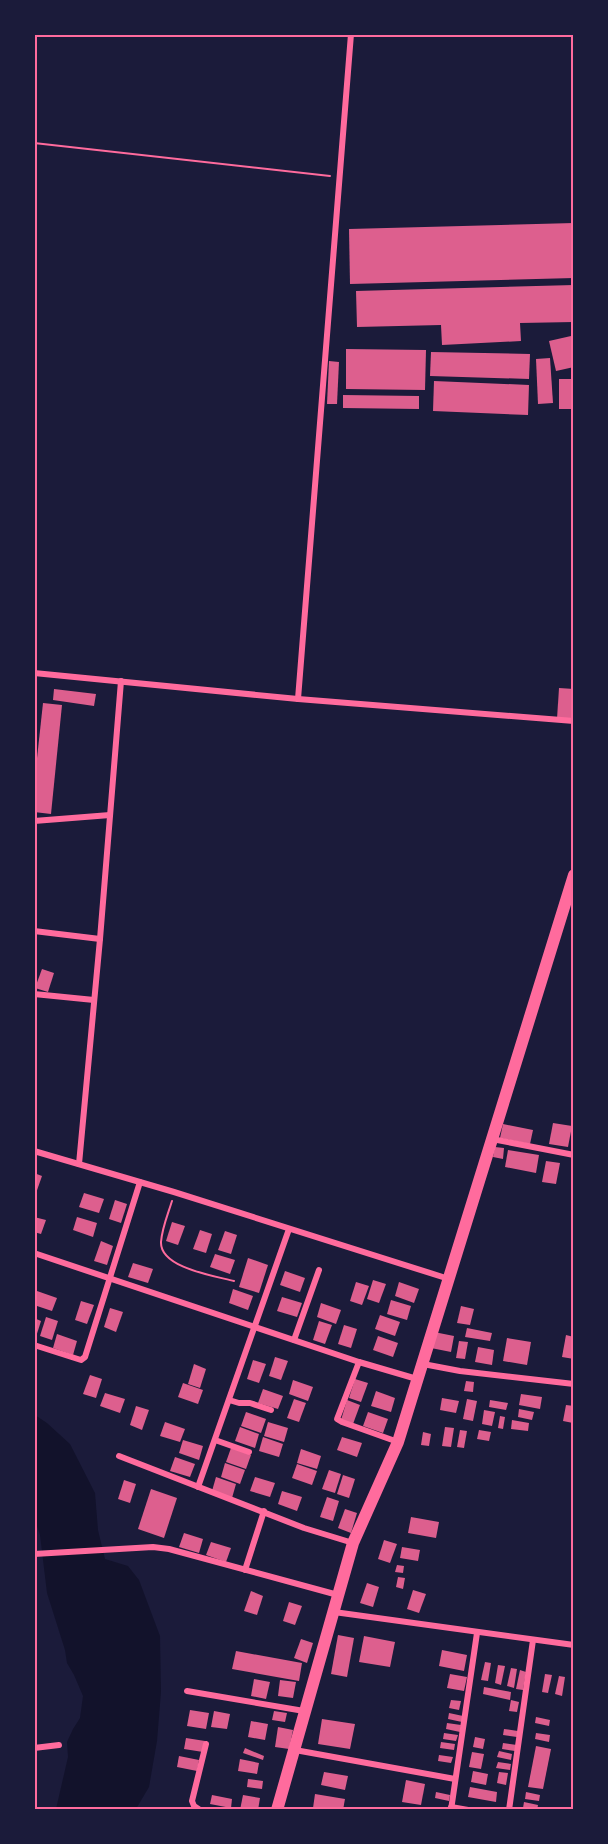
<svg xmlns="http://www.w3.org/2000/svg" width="608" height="1844" viewBox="0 0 608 1844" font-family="'DejaVu Sans',sans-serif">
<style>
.water{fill:#12122b}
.building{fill:#dd5f8e}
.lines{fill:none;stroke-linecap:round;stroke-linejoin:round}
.path{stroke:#ff6b9d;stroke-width:2}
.minor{stroke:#ff6b9d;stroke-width:6}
.secondary{stroke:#ff6b9d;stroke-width:12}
.neatline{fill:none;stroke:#ff6b9d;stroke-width:2}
</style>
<rect width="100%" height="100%" fill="#1b1b3a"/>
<!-- water -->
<path class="water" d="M 35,1415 L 47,1423 L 70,1444 L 95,1493 L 98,1530 L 105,1559 L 128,1566 L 139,1580 L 160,1636 L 161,1692 L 157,1741 L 149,1787 L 136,1809 L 56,1809 L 68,1757 L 67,1742 L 73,1729 L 80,1718 L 83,1696 L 74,1675 L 67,1663 L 65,1650 L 47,1593 L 40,1535 L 35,1520 Z"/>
<!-- building -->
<g class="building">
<path d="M 574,223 L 574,278 L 350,284 L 349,229 Z"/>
<path d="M 574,285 L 574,322 L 520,323 L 521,341 L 442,345 L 441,325 L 357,327 L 356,291 Z"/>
<path d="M 571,336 L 574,349 L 574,367 L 556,371 L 549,341 Z"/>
<path d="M 346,349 L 426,350 L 425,390 L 346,389 Z"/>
<path d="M 431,352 L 530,354 L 529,379 L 430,376 Z"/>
<path d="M 550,358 L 553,403 L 538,404 L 536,359 Z"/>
<path d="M 329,361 L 339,362 L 337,404 L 327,404 Z"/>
<rect x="559" y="379" width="15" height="30"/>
<path d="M 434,381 L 529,385 L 528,415 L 433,411 Z"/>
<path d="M 343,395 L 419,396 L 419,409 L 343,408 Z"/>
<path d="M 559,688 L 574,689 L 574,720 L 557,719 Z"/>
<path d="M 54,689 L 96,694 L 94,706 L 53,700 Z"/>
<path d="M 43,703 L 62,705 L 51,814 L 34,812 L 34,786 Z"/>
<path d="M 42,969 L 54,973 L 48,992 L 35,988 Z"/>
<path d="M 553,1123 L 572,1126 L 568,1147 L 549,1144 Z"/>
<path d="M 503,1124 L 533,1130 L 530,1144 L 500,1138 Z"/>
<path d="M 495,1147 L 504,1148 L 503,1159 L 493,1157 Z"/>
<path d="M 508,1150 L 539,1155 L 536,1173 L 505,1167 Z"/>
<path d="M 546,1161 L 560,1163 L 556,1184 L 542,1182 Z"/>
<path d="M 34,1173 L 42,1176 L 35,1196 L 34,1196 Z"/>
<path d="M 84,1193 L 104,1199 L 99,1213 L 79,1207 Z"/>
<path d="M 115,1200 L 127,1204 L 121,1223 L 109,1219 Z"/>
<path d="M 34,1217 L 46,1220 L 41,1234 L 34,1232 Z"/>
<path d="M 77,1217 L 97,1223 L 93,1237 L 73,1230 Z"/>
<path d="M 172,1222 L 185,1226 L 178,1245 L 166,1241 Z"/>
<path d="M 200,1230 L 212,1234 L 206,1253 L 193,1249 Z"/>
<path d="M 225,1231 L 237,1235 L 231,1254 L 218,1250 Z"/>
<path d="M 101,1241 L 113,1246 L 107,1265 L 94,1261 Z"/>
<path d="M 215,1254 L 235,1260 L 230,1274 L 210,1267 Z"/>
<path d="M 248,1258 L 268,1265 L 259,1293 L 239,1287 Z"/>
<path d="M 133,1263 L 153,1269 L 148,1283 L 128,1277 Z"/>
<path d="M 285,1271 L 305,1278 L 300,1292 L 280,1285 Z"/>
<path d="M 373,1280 L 386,1284 L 379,1303 L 367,1299 Z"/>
<path d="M 356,1282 L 369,1286 L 362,1305 L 350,1301 Z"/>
<path d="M 399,1282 L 419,1289 L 414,1303 L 395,1296 Z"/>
<path d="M 233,1289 L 253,1296 L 248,1310 L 229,1303 Z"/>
<path d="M 37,1291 L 57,1298 L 52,1311 L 34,1305 Z"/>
<path d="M 282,1297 L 302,1303 L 297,1317 L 277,1311 Z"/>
<path d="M 391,1300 L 411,1306 L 407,1320 L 387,1314 Z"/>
<path d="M 81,1301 L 94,1305 L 87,1324 L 75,1320 Z"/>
<path d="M 321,1303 L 341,1310 L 336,1324 L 317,1317 Z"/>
<path d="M 461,1306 L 474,1309 L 470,1325 L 457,1323 Z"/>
<path d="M 110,1308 L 123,1312 L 116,1332 L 104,1327 Z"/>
<path d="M 380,1315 L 400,1322 L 395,1336 L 375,1329 Z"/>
<path d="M 46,1317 L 58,1321 L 52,1340 L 40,1336 Z"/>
<path d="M 34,1318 L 41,1321 L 35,1340 L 34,1340 Z"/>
<path d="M 319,1321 L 332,1325 L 325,1344 L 313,1340 Z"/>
<path d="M 344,1325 L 357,1329 L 351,1348 L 338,1344 Z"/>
<path d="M 467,1328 L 492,1333 L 490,1341 L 465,1337 Z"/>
<path d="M 434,1332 L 454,1336 L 451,1352 L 431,1348 Z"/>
<path d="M 57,1334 L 77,1341 L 73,1355 L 53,1348 Z"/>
<path d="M 566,1335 L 574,1337 L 574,1359 L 562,1357 Z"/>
<path d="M 378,1336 L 398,1343 L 393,1357 L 373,1350 Z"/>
<path d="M 507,1338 L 531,1342 L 527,1365 L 503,1361 Z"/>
<path d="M 459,1341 L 468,1342 L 465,1359 L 456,1358 Z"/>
<path d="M 478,1347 L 494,1350 L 492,1365 L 475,1362 Z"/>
<path d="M 275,1357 L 288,1361 L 281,1380 L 269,1376 Z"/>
<path d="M 253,1360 L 266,1364 L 259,1383 L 247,1379 Z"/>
<path d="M 194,1364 L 206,1369 L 200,1388 L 188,1384 Z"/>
<path d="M 90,1375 L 102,1379 L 96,1398 L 83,1394 Z"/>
<path d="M 355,1379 L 368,1383 L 361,1402 L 349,1398 Z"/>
<path d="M 293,1380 L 313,1387 L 308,1401 L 289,1394 Z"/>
<path d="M 466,1381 L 474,1382 L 473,1392 L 464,1391 Z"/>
<path d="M 183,1383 L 203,1390 L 198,1404 L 178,1397 Z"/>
<path d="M 263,1389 L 283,1396 L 278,1409 L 258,1403 Z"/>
<path d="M 376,1391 L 395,1398 L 391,1412 L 371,1406 Z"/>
<path d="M 105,1393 L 125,1399 L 120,1413 L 100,1406 Z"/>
<path d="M 521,1394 L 542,1397 L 540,1409 L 519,1405 Z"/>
<path d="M 442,1398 L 459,1401 L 456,1413 L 440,1410 Z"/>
<path d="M 294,1399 L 306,1403 L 299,1422 L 287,1418 Z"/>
<path d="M 467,1399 L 477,1401 L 473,1421 L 463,1419 Z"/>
<path d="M 347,1400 L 360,1405 L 353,1424 L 341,1420 Z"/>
<path d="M 490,1400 L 508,1403 L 506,1410 L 489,1407 Z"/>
<path d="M 566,1405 L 574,1406 L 573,1423 L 563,1421 Z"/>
<path d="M 136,1406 L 149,1410 L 142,1430 L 130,1425 Z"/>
<path d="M 519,1409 L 534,1412 L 532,1420 L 518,1417 Z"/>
<path d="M 484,1410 L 495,1412 L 492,1426 L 482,1424 Z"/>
<path d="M 246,1412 L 266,1419 L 261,1433 L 241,1426 Z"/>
<path d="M 368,1412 L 388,1419 L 383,1433 L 363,1426 Z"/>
<path d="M 500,1416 L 505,1417 L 503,1429 L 498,1428 Z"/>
<path d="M 512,1420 L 529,1423 L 528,1431 L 511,1429 Z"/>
<path d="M 165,1422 L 185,1429 L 180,1442 L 160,1436 Z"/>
<path d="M 268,1422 L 288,1428 L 284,1442 L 264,1436 Z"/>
<path d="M 240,1427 L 259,1434 L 255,1448 L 235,1441 Z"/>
<path d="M 445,1427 L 454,1428 L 451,1447 L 442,1446 Z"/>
<path d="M 460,1430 L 467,1431 L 464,1448 L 457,1447 Z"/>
<path d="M 479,1430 L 491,1432 L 489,1441 L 477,1439 Z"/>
<path d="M 423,1432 L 431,1434 L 429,1446 L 421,1445 Z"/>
<path d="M 263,1437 L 283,1444 L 279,1457 L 259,1451 Z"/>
<path d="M 342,1437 L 362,1443 L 357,1457 L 337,1450 Z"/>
<path d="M 183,1440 L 203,1446 L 199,1460 L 179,1453 Z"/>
<path d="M 231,1448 L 251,1455 L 246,1469 L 226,1462 Z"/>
<path d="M 301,1449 L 321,1456 L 317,1469 L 297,1463 Z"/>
<path d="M 175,1457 L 195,1464 L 190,1477 L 170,1471 Z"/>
<path d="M 225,1463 L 245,1470 L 240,1484 L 221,1477 Z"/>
<path d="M 297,1464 L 317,1471 L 312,1485 L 292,1478 Z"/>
<path d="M 329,1470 L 341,1474 L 335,1493 L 322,1489 Z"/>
<path d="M 343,1475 L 355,1479 L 349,1498 L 337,1494 Z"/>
<path d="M 216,1477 L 236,1484 L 232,1498 L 212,1491 Z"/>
<path d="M 255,1477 L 275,1483 L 270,1497 L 250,1491 Z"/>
<path d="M 124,1480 L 136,1484 L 130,1503 L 118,1499 Z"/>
<path d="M 151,1489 L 177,1498 L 164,1538 L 138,1529 Z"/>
<path d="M 282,1491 L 302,1497 L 297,1511 L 278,1504 Z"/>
<path d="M 327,1497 L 339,1501 L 333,1521 L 320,1517 Z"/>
<path d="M 345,1509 L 357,1513 L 351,1533 L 338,1528 Z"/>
<path d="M 411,1517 L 439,1522 L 436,1538 L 408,1533 Z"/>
<path d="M 184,1533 L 203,1539 L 199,1553 L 179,1547 Z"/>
<path d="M 384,1540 L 397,1544 L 390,1563 L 378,1559 Z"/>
<path d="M 211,1542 L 231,1548 L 226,1562 L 206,1555 Z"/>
<path d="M 402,1547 L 420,1550 L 418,1561 L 400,1558 Z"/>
<path d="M 397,1565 L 404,1566 L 403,1573 L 395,1572 Z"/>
<path d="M 398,1577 L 405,1578 L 403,1589 L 396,1587 Z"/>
<path d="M 367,1583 L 379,1587 L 373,1607 L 360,1603 Z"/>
<path d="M 413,1590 L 426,1594 L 419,1613 L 407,1609 Z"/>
<path d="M 251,1591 L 263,1596 L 257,1615 L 244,1611 Z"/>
<path d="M 289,1602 L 302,1606 L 295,1625 L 283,1621 Z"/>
<path d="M 338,1635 L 354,1638 L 347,1677 L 331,1674 Z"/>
<path d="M 364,1636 L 395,1642 L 390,1667 L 359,1662 Z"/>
<path d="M 301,1639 L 313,1643 L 307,1663 L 294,1658 Z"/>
<path d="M 442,1650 L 467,1655 L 464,1671 L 439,1666 Z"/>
<path d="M 236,1651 L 302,1663 L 299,1681 L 232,1669 Z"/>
<path d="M 485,1662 L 491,1663 L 488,1681 L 481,1680 Z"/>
<path d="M 498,1665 L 505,1666 L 501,1685 L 495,1683 Z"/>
<path d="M 511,1668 L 517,1669 L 514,1688 L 507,1686 Z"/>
<path d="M 520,1670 L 526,1672 L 523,1690 L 516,1689 Z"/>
<path d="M 450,1674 L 467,1677 L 464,1691 L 447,1688 Z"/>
<path d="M 545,1674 L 552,1675 L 548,1693 L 542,1692 Z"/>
<path d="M 559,1676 L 565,1677 L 562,1696 L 555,1694 Z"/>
<path d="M 254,1679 L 270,1682 L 266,1699 L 251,1696 Z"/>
<path d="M 280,1680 L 296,1682 L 293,1698 L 278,1696 Z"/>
<path d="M 484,1687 L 511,1692 L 510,1700 L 483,1694 Z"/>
<path d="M 451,1700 L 461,1701 L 459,1710 L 449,1708 Z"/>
<path d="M 511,1700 L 519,1702 L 517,1712 L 509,1711 Z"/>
<path d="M 190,1710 L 209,1713 L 206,1729 L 187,1726 Z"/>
<path d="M 214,1711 L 230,1714 L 227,1729 L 211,1727 Z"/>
<path d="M 274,1711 L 287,1713 L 285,1722 L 272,1720 Z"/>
<path d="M 449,1713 L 463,1716 L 462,1722 L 448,1719 Z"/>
<path d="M 536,1717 L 550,1720 L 549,1726 L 535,1723 Z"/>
<path d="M 322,1719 L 355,1724 L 350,1749 L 318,1744 Z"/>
<path d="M 251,1721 L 268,1724 L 265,1740 L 248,1737 Z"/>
<path d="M 447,1723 L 461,1725 L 460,1732 L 446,1729 Z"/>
<path d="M 278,1727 L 293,1730 L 289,1749 L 275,1747 Z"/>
<path d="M 504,1729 L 518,1731 L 517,1737 L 503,1735 Z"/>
<path d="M 444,1733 L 458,1735 L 456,1741 L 443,1739 Z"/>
<path d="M 536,1733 L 550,1735 L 549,1742 L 535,1739 Z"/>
<path d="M 475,1737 L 485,1739 L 483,1749 L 473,1747 Z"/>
<path d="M 186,1738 L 205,1741 L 203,1752 L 184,1749 Z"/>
<path d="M 441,1742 L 455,1744 L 454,1750 L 440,1748 Z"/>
<path d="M 503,1743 L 517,1745 L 515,1751 L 502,1749 Z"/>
<path d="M 536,1746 L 551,1749 L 543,1789 L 528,1787 Z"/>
<path d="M 245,1748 L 264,1756 L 263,1760 L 243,1753 Z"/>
<path d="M 499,1751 L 512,1754 L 511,1760 L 497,1757 Z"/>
<path d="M 472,1752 L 484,1754 L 481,1769 L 469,1767 Z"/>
<path d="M 439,1755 L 453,1757 L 451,1763 L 438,1761 Z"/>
<path d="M 179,1756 L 199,1760 L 197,1771 L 177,1767 Z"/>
<path d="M 240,1759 L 259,1763 L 257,1774 L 238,1771 Z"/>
<path d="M 498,1762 L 511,1764 L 510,1770 L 496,1768 Z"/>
<path d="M 473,1771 L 488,1774 L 486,1785 L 471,1782 Z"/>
<path d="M 324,1772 L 348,1776 L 345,1790 L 321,1785 Z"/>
<path d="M 499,1772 L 508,1773 L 506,1785 L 497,1783 Z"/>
<path d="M 248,1779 L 263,1781 L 262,1789 L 247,1787 Z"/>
<path d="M 406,1780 L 425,1784 L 421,1805 L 402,1802 Z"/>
<path d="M 470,1787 L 497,1792 L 496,1802 L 468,1797 Z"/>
<path d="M 436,1792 L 450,1795 L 449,1801 L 435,1798 Z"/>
<path d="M 526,1792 L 540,1795 L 539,1801 L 525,1799 Z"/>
<path d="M 315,1794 L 345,1799 L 343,1810 L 313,1808 Z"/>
<path d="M 212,1795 L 232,1799 L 231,1808 L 210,1804 Z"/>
<path d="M 243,1795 L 260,1798 L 258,1810 L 240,1810 Z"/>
<path d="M 524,1802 L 538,1805 L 537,1810 L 523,1808 Z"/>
</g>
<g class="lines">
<!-- path -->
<g class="path">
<path d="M 34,143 L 330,176"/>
<path d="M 172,1201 C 168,1214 162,1228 161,1242 C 160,1268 215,1276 234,1281"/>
</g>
<!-- minor -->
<g class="minor">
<path d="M 34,673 L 298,699 L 574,721"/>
<path d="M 298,699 L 351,34"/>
<path d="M 34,821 L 110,815"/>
<path d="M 34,931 L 100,939"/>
<path d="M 34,994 L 94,1000"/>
<path d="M 492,1139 L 574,1155"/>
<path d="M 34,1151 L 174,1192 L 449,1279"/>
<path d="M 79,1164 L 100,939 L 121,681"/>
<path d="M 34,1253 L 359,1362 L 417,1379"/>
<path d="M 294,1340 L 319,1270"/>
<path d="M 34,1345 L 81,1360 L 85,1357 L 140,1182"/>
<path d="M 359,1362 L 337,1419 L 342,1422 L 398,1442"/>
<path d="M 423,1364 L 460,1371 L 574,1384"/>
<path d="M 229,1400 L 239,1403 L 250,1403 L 271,1410"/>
<path d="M 215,1440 L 249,1452"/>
<path d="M 119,1456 L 304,1528 L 353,1543"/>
<path d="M 198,1487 L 289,1229"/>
<path d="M 34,1554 L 153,1547 L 169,1549 L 338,1595"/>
<path d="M 245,1570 L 264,1511"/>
<path d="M 334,1612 L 574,1645"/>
<path d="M 187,1691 L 304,1711"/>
<path d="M 34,1748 L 59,1745"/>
<path d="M 295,1750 L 455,1779"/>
<path d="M 451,1807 L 468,1810"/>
<path d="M 200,1810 L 194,1806 L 192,1801 L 206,1744"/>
<path d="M 451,1810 L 477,1633"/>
<path d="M 509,1810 L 533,1640"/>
</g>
<!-- secondary -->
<path class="secondary" d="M 277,1810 L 353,1543 L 398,1442 L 574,875"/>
</g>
<!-- border -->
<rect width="608" height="1844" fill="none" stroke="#1b1b3a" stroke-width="72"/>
<rect x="36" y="36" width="536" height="1772" class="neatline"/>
</svg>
